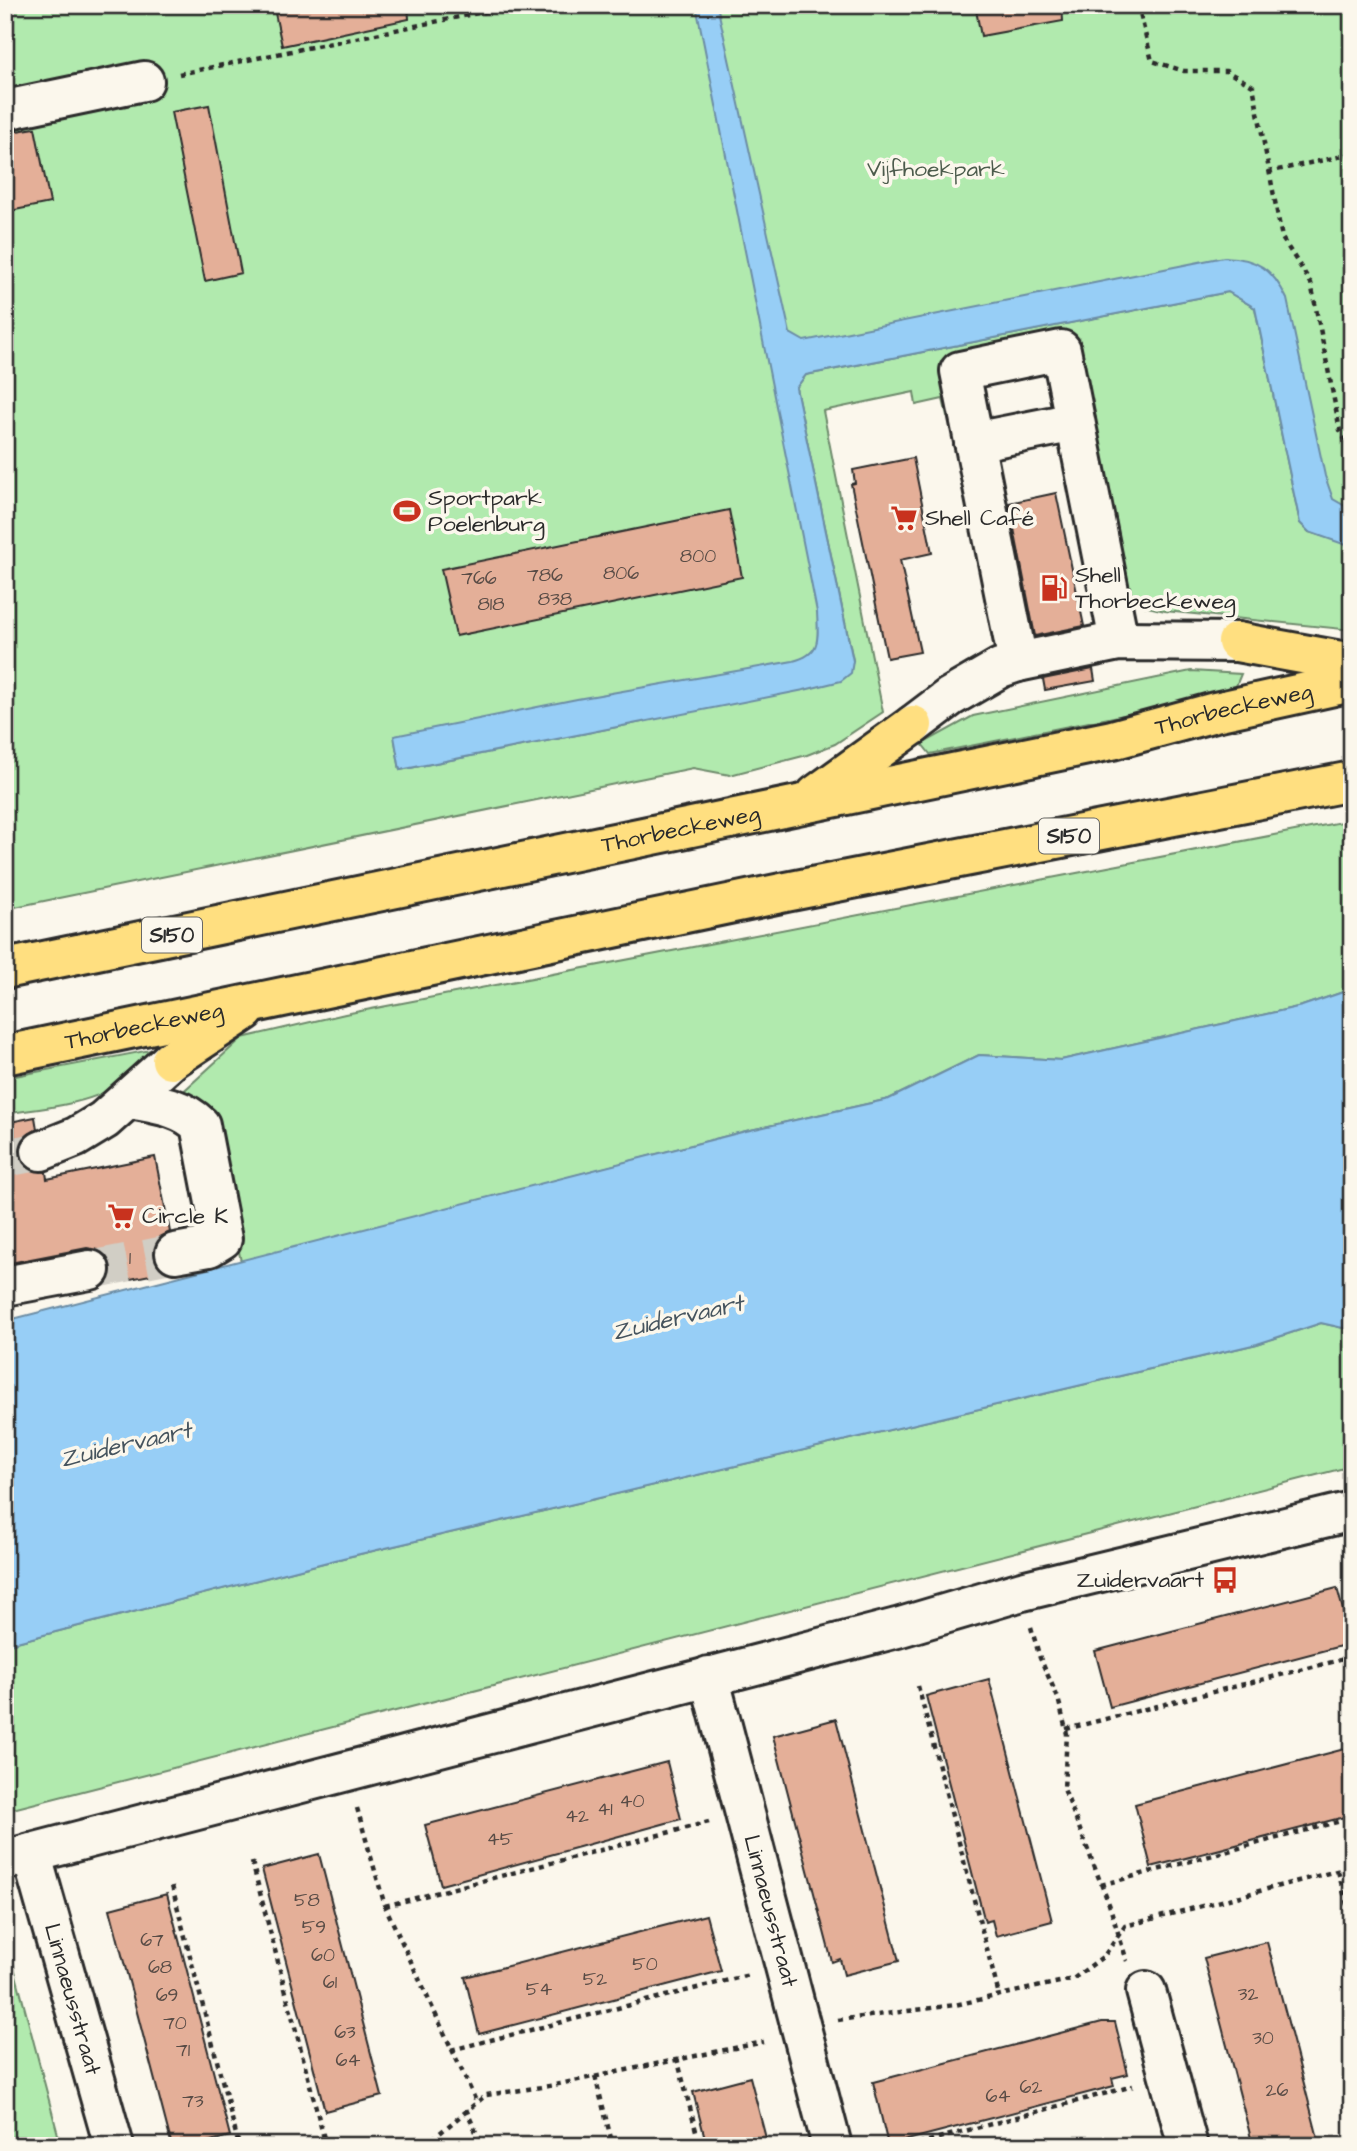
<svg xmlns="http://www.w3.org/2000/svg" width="1357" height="2151" viewBox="0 0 1357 2151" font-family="'Architects Daughter',sans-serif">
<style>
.green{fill:#b1eaae;stroke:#6e8a6c;stroke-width:2;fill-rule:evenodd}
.water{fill:#97cef6;stroke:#6c8da5;stroke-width:2}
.building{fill:#e4af98;stroke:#2b2b2b;stroke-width:2}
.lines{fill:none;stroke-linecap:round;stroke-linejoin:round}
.minor-tunnel{stroke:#d1cec5;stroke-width:38;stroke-dasharray:38 19;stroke-linecap:butt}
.minor-casing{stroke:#2b2b2b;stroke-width:44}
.major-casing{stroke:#2b2b2b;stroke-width:44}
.path{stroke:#2b2b2b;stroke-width:4.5;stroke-dasharray:5 5;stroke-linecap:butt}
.minor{stroke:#fbf7ec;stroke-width:38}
.major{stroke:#ffdf80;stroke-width:38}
.labels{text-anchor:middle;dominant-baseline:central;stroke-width:7;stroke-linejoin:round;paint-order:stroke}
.number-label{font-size:19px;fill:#594c46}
.shield{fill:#fbf7ec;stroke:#696865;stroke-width:2}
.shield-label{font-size:21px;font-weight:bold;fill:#2b2b2b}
.park-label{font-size:23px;fill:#4c5b4c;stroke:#fbf7ec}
.poi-label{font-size:23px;fill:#2b2b2b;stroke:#fbf7ec;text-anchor:start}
.street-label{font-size:23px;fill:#2b2b2b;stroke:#fbf7ec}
.water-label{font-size:24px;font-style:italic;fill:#46545e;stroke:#fbf7ec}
</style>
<rect width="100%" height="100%" fill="#fbf7ec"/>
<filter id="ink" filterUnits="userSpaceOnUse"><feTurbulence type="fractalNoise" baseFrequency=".0143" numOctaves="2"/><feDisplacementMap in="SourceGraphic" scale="14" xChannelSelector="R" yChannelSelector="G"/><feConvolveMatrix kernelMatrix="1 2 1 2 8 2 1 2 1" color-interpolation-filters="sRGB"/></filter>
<g filter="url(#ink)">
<!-- green -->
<g class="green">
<path d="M 5,5 L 1352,5 L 1352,630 L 1165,611 L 1144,606 L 1129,595 L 1071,340 L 955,362 L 956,415 L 947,416 L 943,399 L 916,405 L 914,392 L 823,411 L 883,712 L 835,744 L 807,755 L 730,775 L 693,768 L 5,909 ZM 1255,280 L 1325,537 L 1309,532 L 1300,523 L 1255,308 L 1228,292 L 806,375 L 796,388 L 853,660 L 642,722 L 400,770 L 395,741 L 835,662 L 781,360 Z"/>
<path d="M 1191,671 L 1241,674 L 1233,693 L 930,754 L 922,744 L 973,716 Z"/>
<path d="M 1352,820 L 1352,989 L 1302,1006 L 1061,1060 L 979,1055 L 889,1099 L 746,1131 L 241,1262 L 215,1125 L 176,1098 L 242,1038 L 345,1014 Z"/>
<path d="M 150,1050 C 122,1104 59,1105 5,1114 L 5,1078 Z"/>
<path d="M 1321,1323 L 1352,1330 L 1352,1466 L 5,1811 L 5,1645 L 343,1558 L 1257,1344 Z"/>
<path d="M 5,1933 L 61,2146 L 5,2146 Z"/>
</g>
<!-- water -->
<g class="water">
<path d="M 696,5 L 717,5 L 790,333 L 804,341 L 1224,257 C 1257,258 1273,269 1287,299 L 1325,476 L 1333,499 L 1352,510 L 1352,547 L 1309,532 L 1300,523 L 1255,308 L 1228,292 L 806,375 L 796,388 L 853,661 L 851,673 L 841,681 L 804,690 L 400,770 L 394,736 L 577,699 L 793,661 C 822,654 818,638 817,612 Z"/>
<path d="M 1352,989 L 1352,1330 L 1321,1323 L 1257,1344 L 343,1558 L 5,1645 L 5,1321 L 746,1131 L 889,1099 L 979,1055 L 1061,1060 L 1302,1006 Z"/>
</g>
<!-- building -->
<g class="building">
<path d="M 314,5 L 408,5 L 409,19 L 282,46 L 275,13 Z"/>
<path d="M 975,5 L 1062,5 L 1063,21 L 981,36 Z"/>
<path d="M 209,105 L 241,273 L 205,281 L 171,112 Z"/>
<path d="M 35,128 L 50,203 L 5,212 L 5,133 Z"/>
<path d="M 913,458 L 932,553 L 900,560 L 920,652 L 887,658 L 851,484 L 855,483 L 853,470 Z"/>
<path d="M 1056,493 L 1084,626 L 1035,636 L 1009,503 Z"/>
<path d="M 729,510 L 742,577 L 456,636 L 441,569 Z"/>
<path d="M 1093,669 L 1095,681 L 1045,690 L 1043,679 Z"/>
<path d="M 35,1117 L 37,1129 L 23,1138 L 20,1147 L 21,1158 L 28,1169 L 46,1172 L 47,1179 L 155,1157 L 170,1232 L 160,1237 L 155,1245 L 153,1256 L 158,1266 L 165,1272 L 106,1284 L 112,1267 L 107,1256 L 98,1250 L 87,1248 L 5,1264 L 5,1123 Z"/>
<path d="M 1337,1588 L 1352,1643 L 1110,1707 L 1095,1651 Z"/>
<path d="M 989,1679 L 1052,1921 L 996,1936 L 992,1920 L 985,1922 L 926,1696 Z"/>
<path d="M 836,1719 L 899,1961 L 844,1975 L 840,1959 L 832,1962 L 773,1736 Z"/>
<path d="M 1352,1747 L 1352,1815 L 1151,1867 L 1135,1804 Z"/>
<path d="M 667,1762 L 681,1819 L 441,1885 L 425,1825 Z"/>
<path d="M 319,1854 L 382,2096 L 325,2111 L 262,1869 Z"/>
<path d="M 167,1894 L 230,2136 L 191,2146 L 172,2146 L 110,1909 Z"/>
<path d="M 706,1915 L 721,1971 L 479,2034 L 465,1977 Z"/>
<path d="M 1267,1942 L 1295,2049 L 1320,2146 L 1253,2146 L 1238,2088 L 1204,1958 Z"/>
<path d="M 1102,2022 L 1115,2022 L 1128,2074 L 1112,2078 L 1114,2086 L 888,2145 L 873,2082 Z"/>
<path d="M 750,2077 L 768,2146 L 707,2146 L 693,2092 Z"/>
</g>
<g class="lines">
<!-- minor-tunnel -->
<g class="minor-tunnel">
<path d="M 5,1158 L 41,1151"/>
<path d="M 90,1270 L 175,1253"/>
</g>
<defs>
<g id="minor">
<path d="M 5,110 L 144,81"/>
<path d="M 974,442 L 1075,422"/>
<path d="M 1018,662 L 960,371 L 1061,350 L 1119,641"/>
<path d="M 913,725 L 950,697 L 1000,668 L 1018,662 L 1119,641 L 1237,642"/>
<path d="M 130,1099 C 155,1104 181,1106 200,1125 L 222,1239 L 209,1247 L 175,1253"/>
<path d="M 41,1151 L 76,1137 L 104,1120 L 171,1060"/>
<path d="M 5,1286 L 90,1270"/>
<path id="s1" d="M 709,1676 L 832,2146"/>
<path id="s2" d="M 31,1853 L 114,2146"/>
<path d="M 5,1860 L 897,1628 L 1022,1591 L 1352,1511"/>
<path d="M 1146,1991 L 1188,2146"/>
</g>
<g id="major">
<path d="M 1237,642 L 1352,663"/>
<path d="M 816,795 L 913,725"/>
<path id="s3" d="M 5,969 L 1112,740 L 1215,712 L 1352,682"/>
<path id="s4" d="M 5,1055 L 786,892 L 1352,781"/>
<path d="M 171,1060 L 245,1011"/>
</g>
</defs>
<!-- minor casing -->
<use href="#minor" class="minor-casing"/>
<!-- major casing -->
<use href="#major" class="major-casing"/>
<!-- path -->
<g class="path">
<path d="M 1138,5 L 1152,61 L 1184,71 L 1226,71 L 1253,86 L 1282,238 L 1311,283 L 1340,430 L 1352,452"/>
<path d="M 179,74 L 518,5"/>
<path d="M 1268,172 L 1352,154"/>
<path d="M 1031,1627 L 1040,1658 L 1058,1698 L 1067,1734 L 1064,1789 L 1109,1904 L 1127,1961"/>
<path d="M 918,1686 L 999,1995"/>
<path d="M 1066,1729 L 1352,1657"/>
<path d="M 357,1808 L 385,1906 L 476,2101"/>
<path d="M 252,1862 L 326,2146"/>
<path d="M 1338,1871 L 1352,1924"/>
<path d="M 1101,1885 L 1352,1818"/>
<path d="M 172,1886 L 239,2146"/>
<path d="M 385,1906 L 709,1822"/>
<path d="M 838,2020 L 955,2005 L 1073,1979 L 1104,1956 L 1125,1926 L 1352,1867"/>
<path d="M 451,2050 L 749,1975"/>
<path d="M 677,2058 L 700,2146"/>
<path d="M 595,2076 L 613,2146"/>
<path d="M 466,2109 L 482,2146"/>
<path d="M 414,2146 L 429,2142 L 486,2095 L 549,2086 L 764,2042"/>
<path d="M 909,2146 L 1133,2086"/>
</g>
<!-- minor -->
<use href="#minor" class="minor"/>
<!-- major -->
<use href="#major" class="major"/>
</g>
</g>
<!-- icons -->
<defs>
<symbol id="stadium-bare" viewBox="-9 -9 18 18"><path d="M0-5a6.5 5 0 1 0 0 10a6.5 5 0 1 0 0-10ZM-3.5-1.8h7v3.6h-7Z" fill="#c8321e" stroke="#fbf7ec" stroke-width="2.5" paint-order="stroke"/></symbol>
<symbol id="supermarket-bare" viewBox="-9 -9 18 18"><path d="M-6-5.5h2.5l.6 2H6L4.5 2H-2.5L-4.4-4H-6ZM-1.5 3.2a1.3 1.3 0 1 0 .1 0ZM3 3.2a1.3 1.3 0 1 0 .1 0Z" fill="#c8321e" stroke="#fbf7ec" stroke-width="2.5" paint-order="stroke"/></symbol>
<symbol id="fuel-bare" viewBox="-9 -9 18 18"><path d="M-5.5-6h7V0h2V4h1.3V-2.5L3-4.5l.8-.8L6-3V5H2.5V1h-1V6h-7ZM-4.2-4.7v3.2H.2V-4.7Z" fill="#c8321e" stroke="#fbf7ec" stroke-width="2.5" paint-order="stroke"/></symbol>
<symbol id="bus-bare" viewBox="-9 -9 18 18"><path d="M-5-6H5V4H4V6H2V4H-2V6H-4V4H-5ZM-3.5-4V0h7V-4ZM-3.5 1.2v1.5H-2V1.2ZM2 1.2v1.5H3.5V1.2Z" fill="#c8321e" stroke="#fbf7ec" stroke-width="2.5" paint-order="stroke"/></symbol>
</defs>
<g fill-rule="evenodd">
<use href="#stadium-bare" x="388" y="492" width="38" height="38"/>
<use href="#supermarket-bare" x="885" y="499" width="38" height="38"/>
<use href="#fuel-bare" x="1035" y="569" width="38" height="38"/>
<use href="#supermarket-bare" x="102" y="1197" width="38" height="38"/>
<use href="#bus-bare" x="1206" y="1561" width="38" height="38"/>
</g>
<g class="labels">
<!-- number labels -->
<g class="number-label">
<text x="698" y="556">800</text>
<text x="621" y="573">806</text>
<text x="545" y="575">786</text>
<text x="479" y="578">766</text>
<text x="555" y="599">838</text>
<text x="491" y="604">818</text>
<text x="130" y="1258">1</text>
<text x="632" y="1801">40</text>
<text x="605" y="1809">41</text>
<text x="577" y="1816">42</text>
<text x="500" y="1839">45</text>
<text x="307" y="1900">58</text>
<text x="314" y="1927">59</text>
<text x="152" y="1940">67</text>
<text x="323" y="1955">60</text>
<text x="645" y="1964">50</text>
<text x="160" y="1967">68</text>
<text x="595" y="1979">52</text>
<text x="330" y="1982">61</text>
<text x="539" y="1989">54</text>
<text x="1248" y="1994">32</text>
<text x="167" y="1995">69</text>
<text x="175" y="2023">70</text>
<text x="345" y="2032">63</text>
<text x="1263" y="2038">30</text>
<text x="183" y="2050">71</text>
<text x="348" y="2060">64</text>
<text x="1031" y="2087">62</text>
<text x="1277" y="2090">26</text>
<text x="998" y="2096">64</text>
<text x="193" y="2101">73</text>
</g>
<!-- shield labels -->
<g class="shield">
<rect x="1039" y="818.5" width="60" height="35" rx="5"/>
<rect x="142" y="917.5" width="60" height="35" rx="5"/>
</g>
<g class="shield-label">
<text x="1069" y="836">S150</text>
<text x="172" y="935">S150</text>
</g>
<!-- park labels -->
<g class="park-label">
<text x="936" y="169">Vijfhoekpark</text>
</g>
<!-- poi labels -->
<g class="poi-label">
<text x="428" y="498">Sportpark<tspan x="428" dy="26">Poelenburg</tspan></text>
<text x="925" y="518">Shell Café</text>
<text x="1075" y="575">Shell<tspan x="1075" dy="26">Thorbeckeweg</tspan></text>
<text x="142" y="1216">Circle K</text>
<text x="1204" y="1580" text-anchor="end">Zuidervaart</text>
</g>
<!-- street labels -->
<g class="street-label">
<text stroke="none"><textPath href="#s3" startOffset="1256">Thorbeckeweg</textPath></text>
<text stroke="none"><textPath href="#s3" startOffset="690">Thorbeckeweg</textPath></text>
<text stroke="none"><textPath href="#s4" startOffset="142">Thorbeckeweg</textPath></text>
<text stroke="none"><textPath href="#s1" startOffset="243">Linnaeusstraat</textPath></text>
<text stroke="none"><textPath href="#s2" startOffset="152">Linnaeusstraat</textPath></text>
</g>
<!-- water labels -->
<g class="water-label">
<text transform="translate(678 1318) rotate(-13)">Zuidervaart</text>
<text transform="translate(126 1445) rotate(-13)">Zuidervaart</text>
</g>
</g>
<!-- margin -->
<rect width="1357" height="2151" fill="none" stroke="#fbf7ec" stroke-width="28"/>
<rect x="14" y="14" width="1329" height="2123" fill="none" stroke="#2b2b2b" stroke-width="2.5" filter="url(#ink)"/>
</svg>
